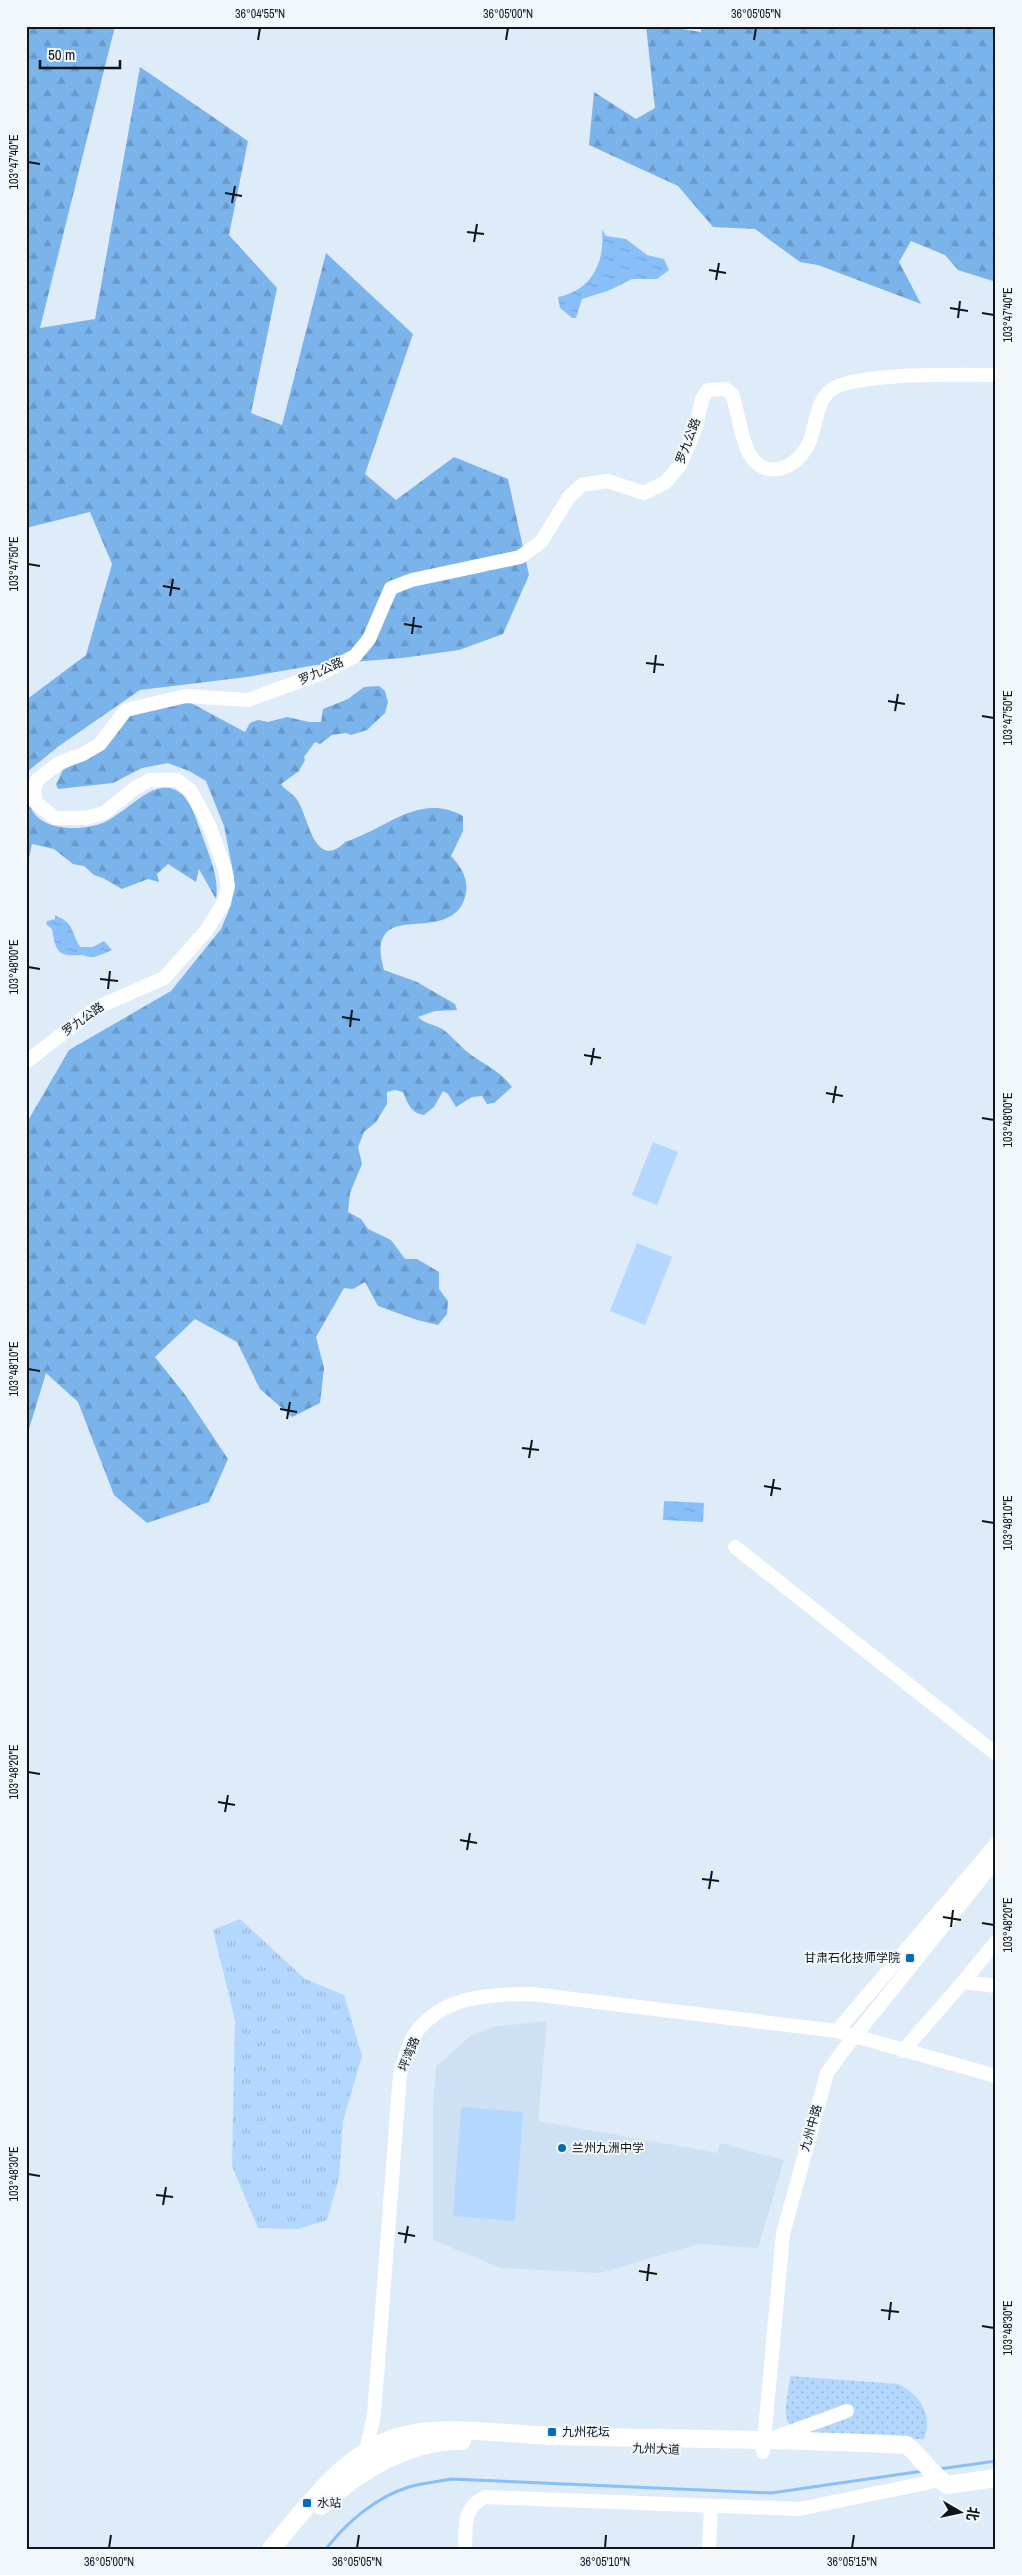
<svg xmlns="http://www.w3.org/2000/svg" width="1022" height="2575" viewBox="0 0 1022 2575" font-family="'Archivo Narrow','Noto Sans SC',sans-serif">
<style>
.built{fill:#cee0f3}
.grass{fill:url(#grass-tufts)}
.forest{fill:url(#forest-firs)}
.park{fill:url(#park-dots)}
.pitch{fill:#b3d7fe}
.water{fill:url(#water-ripples)}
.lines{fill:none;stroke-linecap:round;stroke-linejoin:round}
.stream{stroke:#88bff8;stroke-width:3}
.minor{stroke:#fff;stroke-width:14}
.major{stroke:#fff;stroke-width:18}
.ticks{fill:none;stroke:#101519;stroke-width:2}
.poi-dot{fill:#076cb8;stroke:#f2f7fc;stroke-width:2}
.labels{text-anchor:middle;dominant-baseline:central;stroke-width:4;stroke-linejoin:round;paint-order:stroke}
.street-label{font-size:12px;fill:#101519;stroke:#f2f7fc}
.poi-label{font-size:12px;fill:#101519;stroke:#f2f7fc;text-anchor:start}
.neatline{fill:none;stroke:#101519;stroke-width:2}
.ticks-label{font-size:12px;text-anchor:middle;fill:#101519}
</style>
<defs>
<pattern id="grass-tufts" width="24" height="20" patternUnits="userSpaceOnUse" patternTransform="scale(1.25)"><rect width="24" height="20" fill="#b3d7fe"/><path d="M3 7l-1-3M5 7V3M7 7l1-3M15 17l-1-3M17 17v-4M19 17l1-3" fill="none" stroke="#99b8d9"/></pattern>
<pattern id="forest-firs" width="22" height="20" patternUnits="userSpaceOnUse" patternTransform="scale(1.25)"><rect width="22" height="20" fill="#7bb3eb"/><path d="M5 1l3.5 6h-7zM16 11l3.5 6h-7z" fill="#6999c9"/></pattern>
<pattern id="park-dots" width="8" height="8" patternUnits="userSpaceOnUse" patternTransform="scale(1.25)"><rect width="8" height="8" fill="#b3d7fe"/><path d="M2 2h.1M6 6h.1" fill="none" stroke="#99b8d9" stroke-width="1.8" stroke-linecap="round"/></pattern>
<pattern id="water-ripples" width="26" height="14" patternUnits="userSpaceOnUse" patternTransform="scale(1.25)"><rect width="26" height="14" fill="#88bff8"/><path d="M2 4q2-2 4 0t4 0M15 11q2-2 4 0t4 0" fill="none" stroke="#74a3d4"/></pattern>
</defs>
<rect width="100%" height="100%" fill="#deebf8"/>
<!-- built -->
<path class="built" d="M 547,2021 L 538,2121 L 718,2153 L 720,2143 L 784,2160 L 758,2248 L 699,2244 L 600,2273 L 501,2268 L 433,2240 L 433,2108 L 436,2067 L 469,2037 L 492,2027 Z"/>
<!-- grass -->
<path class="grass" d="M 240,1919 L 305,1979 L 344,1995 L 362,2056 L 343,2121 L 339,2178 L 327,2220 L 298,2229 L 258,2228 L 232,2166 L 235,2020 L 213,1930 Z"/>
<!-- forest -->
<g class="forest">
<path d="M 26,26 L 115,26 L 40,328 L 95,319 L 140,67 L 248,141 L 229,235 L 277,288 L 251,413 L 282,425 L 326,253 L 413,334 L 365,474 L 396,500 L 454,457 L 508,479 L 529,575 L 503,634 L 459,650 L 402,658 L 316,665 L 247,677 L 140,690 L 59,746 L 27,772 C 28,784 27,799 32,810 C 44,832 85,831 105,822 C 119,815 130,804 143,796 C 177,774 191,800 200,830 C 207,850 220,877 216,899 L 199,869 L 196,882 L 168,864 L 157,874 L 159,882 L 148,879 L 122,889 L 103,878 L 94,875 L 84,866 L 73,864 L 54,849 L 32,844 L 26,872 L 26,700 L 86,655 L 112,564 L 90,512 L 26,528 Z"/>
<path d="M 646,26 L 663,26 L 701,32 L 700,26 L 996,26 L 996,282 L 958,270 L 945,255 L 911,241 L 899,262 L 921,304 L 818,265 L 800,262 L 755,229 L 713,227 L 678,186 L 589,145 L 594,92 L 636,119 L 655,108 Z"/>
<path d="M 379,686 L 385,691 L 388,702 L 385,713 L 367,730 L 351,735 L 346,733 L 332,735 L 320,744 L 315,742 L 304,757 L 305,760 L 299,771 L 281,784 C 286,791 294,794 298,801 C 308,817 315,872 345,842 C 387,829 419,792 463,816 L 463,831 L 451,856 C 462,868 470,881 465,897 C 454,936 401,915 386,933 C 377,944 381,958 384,970 L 417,982 L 455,1004 L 457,1010 L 435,1011 L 418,1017 C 425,1024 433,1024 442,1029 C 451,1035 457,1043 465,1050 C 480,1063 500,1070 512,1087 L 494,1103 L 487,1104 L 482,1096 L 472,1097 L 456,1107 L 448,1094 L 443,1091 L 434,1107 L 424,1115 C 411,1113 408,1104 403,1092 L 395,1090 L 387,1092 L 387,1104 L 376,1122 L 364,1132 L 358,1147 L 362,1164 L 350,1193 L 348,1212 L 361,1219 L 368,1229 L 391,1240 L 405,1259 L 417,1259 L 439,1272 L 439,1289 L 448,1301 L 447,1314 L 438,1325 L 417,1320 L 378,1306 L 365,1282 L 353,1289 L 344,1288 L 316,1337 L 324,1368 L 320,1403 L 292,1417 L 260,1389 L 237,1342 L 195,1319 L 155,1357 L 186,1396 L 228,1459 L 209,1502 L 147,1523 L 114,1495 L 78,1402 L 46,1373 L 26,1439 L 26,1124 L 69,1050 L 171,991 L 221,929 L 231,905 L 234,877 L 224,826 L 206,781 L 189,771 L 168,763 L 142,768 L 113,783 L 58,789 L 56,784 L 63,770 L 86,757 L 128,713 L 184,702 L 191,703 L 245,732 L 250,723 L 258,720 L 268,722 L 287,717 L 309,722 L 321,722 L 323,709 L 348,699 L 364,687 Z"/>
</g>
<!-- park -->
<path class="park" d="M 790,2376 L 898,2384 C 919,2394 934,2415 924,2439 L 808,2440 C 776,2423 787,2408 790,2376 Z"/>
<!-- pitch -->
<g class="pitch">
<path d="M 653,1142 L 678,1152 L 657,1205 L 632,1195 Z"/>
<path d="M 637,1243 L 672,1257 L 645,1325 L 610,1311 Z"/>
<path d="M 461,2107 L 523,2112 L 515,2221 L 453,2216 Z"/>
</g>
<!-- water -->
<g class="water">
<path d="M 602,229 L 606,236 L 626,239 L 647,255 L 664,259 L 669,270 L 657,279 L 632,279 L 610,290 L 582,299 L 576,318 L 572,318 L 560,308 L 558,297 C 593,290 605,261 602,229 Z"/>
<path d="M 55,915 C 75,924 70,930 80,947 L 93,947 L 104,941 L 112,950 C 105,953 96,958 89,957 C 86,956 84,955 81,955 C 57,957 56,951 52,929 L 46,924 L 47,921 L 55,919 Z"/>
<path d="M 664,1501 L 704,1503 L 703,1522 L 663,1520 Z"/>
</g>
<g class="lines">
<!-- stream -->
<g class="stream">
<path d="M 939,2469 L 996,2461"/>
<path d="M 326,2549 C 347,2522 376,2497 409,2487 C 422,2483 437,2482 451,2479 L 771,2493 L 923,2471"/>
</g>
<!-- minor -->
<g class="minor">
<path d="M 26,1062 L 96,1008 L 164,978 L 206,931 L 224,902 L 228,886 L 225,869 L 209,825 L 191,791 L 177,780 L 150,780 L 135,788 L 104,813 L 86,818 L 55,818 L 35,802 L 34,792 L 37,780 L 59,763 L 83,754 L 100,744 L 126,710 L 186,696 L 248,700 L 322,673 L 355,656 L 369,639 L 391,588 L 412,580 L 520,557 L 541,542 L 569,497 L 582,485 L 607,481 L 644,493 L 666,482 L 680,465 L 696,427 L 702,399 L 708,390 L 725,389 L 732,394 C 738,412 740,432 747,449 C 761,481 794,472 808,445 C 816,430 815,402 831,390 C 855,372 963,375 996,375"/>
<path d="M 735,1547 L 996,1754"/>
<path d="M 963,1982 L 996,1942"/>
<path d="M 837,2031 L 996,1844"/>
<path d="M 903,2051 L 963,1982 L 996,1986"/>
<path d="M 773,2438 L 847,2411"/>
<path d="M 763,2452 L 783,2234 L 827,2073 L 842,2052 L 996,1860"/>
<path d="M 365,2456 L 374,2415 L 400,2074 C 404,2062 407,2047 413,2037 C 439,1996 488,1994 531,1994 L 837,2031 L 996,2076"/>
<path d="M 465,2549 C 466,2527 462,2508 485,2497 L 799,2509 L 931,2482"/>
<path d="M 709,2549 L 711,2506"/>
</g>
<!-- major -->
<g class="major">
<path d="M 321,2506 C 357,2472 411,2439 462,2441"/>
<path d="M 271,2549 C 306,2508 343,2454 397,2437 C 442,2423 507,2435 555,2436 C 672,2439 790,2439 907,2445 C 921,2458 931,2473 947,2485 L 996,2478"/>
</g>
</g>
<!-- ticks -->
<path class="ticks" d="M 258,40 L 260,28M 506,40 L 508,28M 754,40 L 756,28M 28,162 L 40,164M 225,193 L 242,196M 232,203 L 235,186M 467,232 L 484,234M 474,242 L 477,224M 709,270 L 726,273M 716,280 L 719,263M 950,308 L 968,311M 982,313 L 994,315M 958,318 L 960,301M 28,564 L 40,566M 163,586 L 180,589M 170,596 L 173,579M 404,624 L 422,627M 412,634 L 414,617M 646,663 L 664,665M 654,673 L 656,655M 888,701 L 905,704M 895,711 L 898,694M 982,716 L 994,718M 28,967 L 40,969M 100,979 L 118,981M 108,989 L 110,971M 342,1017 L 360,1020M 350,1027 L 352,1010M 584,1055 L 601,1058M 591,1065 L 594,1048M 826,1093 L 843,1096M 833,1103 L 836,1086M 982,1118 L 994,1120M 28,1369 L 40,1371M 280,1409 L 297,1412M 287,1419 L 290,1402M 522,1448 L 539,1450M 529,1458 L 532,1440M 764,1486 L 781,1489M 771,1496 L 774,1479M 982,1521 L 994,1523M 28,1772 L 40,1774M 218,1802 L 235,1805M 225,1812 L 228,1795M 460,1840 L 477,1843M 467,1850 L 470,1833M 702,1879 L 719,1881M 709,1889 L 712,1871M 943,1917 L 961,1920M 982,1923 L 994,1925M 951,1927 L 953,1910M 28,2174 L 40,2176M 156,2195 L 173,2197M 163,2205 L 166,2187M 398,2233 L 415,2236M 405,2243 L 408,2226M 639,2271 L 657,2274M 647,2281 L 649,2264M 881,2310 L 899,2312M 889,2320 L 891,2302M 982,2326 L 994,2328M 109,2548 L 111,2535M 357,2548 L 359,2535M 605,2548 L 606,2535M 852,2548 L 854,2535"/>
<!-- markers -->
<g class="poi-dot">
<rect x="905" y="1953" width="10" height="10" rx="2.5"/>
<circle cx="562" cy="2148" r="5"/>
<rect x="547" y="2427" width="10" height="10" rx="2.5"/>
<rect x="302" y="2498" width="10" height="10" rx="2.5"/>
</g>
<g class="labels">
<!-- street labels -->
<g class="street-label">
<text transform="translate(688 441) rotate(-69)">罗九公路</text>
<text transform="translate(321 671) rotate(-24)">罗九公路</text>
<text transform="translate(83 1019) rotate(-35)">罗九公路</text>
<text transform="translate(409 2054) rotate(-68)">坪湾路</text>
<text transform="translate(811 2128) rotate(-74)">九州中路</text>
<text transform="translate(656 2449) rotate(2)">九州大道</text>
</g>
<!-- poi labels -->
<g class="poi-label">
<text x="900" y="1958" text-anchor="end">甘肃石化技师学院</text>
<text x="572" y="2148">兰州九洲中学</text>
<text x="562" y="2432">九州花坛</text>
<text x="317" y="2503">水站</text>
</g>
</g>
<!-- border -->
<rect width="1022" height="2575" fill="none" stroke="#f2f7fc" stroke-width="55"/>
<!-- north arrow -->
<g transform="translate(960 2512) rotate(99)" stroke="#f2f7fc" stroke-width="4" paint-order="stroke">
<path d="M0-4L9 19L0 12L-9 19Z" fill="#101519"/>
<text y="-8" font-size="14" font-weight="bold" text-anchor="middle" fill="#101519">北</text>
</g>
<!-- scale -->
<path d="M40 60v8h80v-8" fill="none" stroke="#101519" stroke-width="2.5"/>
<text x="48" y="60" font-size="15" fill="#101519" stroke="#f2f7fc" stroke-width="4" paint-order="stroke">50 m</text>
<rect x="28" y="28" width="966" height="2520" class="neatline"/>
<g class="ticks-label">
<text x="260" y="18">36°04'55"N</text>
<text x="508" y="18">36°05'00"N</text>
<text x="756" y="18">36°05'05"N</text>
<text transform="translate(14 162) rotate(-90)" y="4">103°47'40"E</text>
<text transform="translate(1008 315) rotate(-90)" y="4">103°47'40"E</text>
<text transform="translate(14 564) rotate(-90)" y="4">103°47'50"E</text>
<text transform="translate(1008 718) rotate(-90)" y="4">103°47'50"E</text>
<text transform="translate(14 967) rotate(-90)" y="4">103°48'00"E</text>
<text transform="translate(1008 1120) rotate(-90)" y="4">103°48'00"E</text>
<text transform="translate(14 1369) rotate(-90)" y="4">103°48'10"E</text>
<text transform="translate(1008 1523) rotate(-90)" y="4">103°48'10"E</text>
<text transform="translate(14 1772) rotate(-90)" y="4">103°48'20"E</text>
<text transform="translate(1008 1925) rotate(-90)" y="4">103°48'20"E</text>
<text transform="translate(14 2174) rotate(-90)" y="4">103°48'30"E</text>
<text transform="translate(1008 2328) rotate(-90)" y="4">103°48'30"E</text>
<text x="109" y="2566">36°05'00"N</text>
<text x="357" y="2566">36°05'05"N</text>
<text x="605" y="2566">36°05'10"N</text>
<text x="852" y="2566">36°05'15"N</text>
</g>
</svg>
